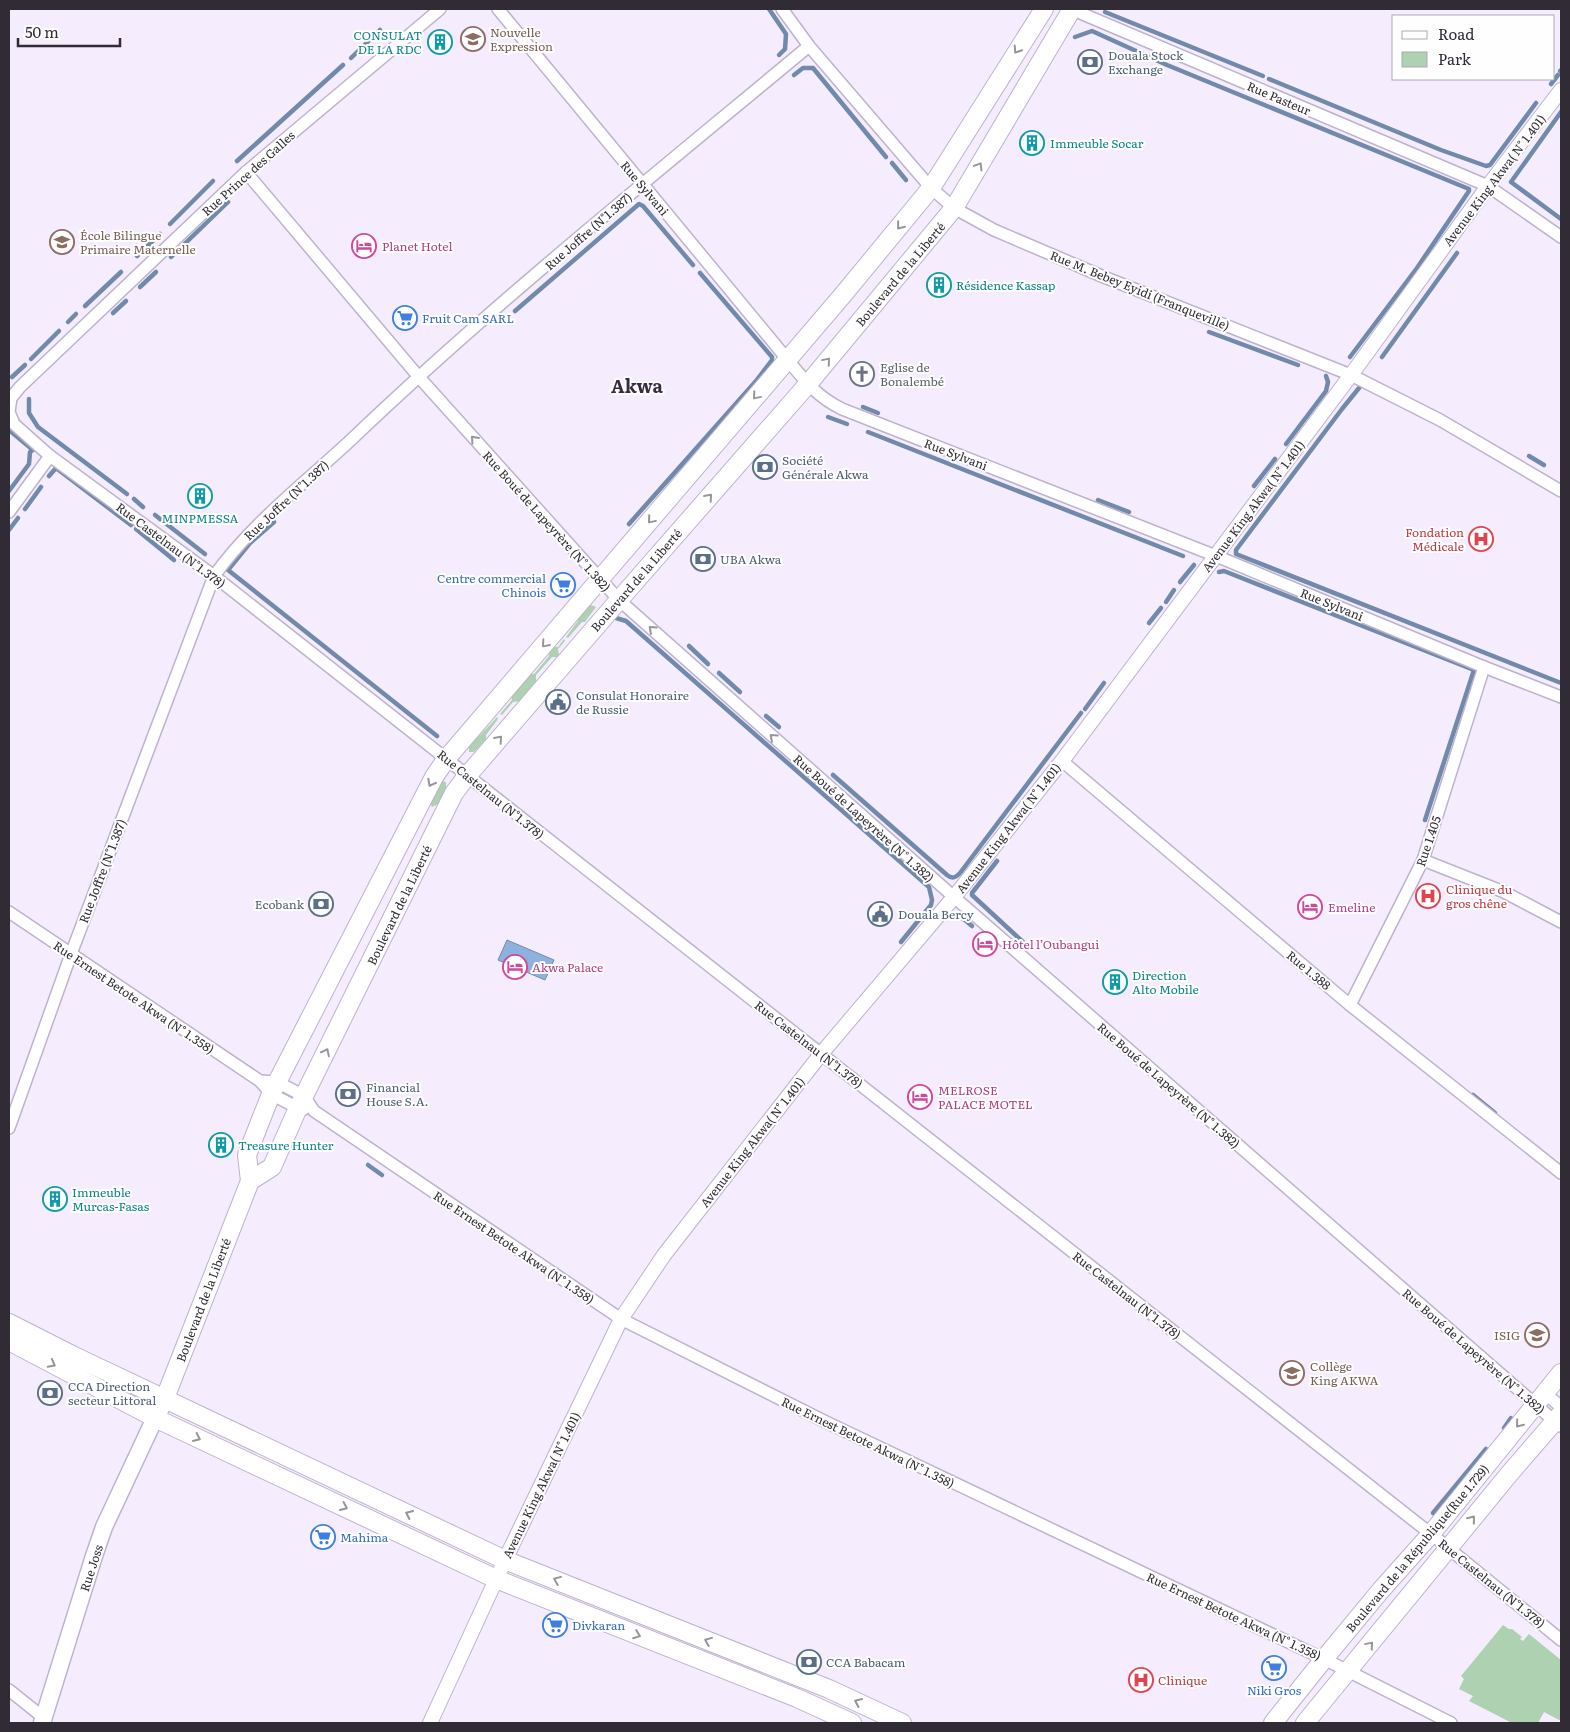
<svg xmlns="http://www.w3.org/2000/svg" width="1570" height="1732" viewBox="0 0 1570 1732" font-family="Literata,serif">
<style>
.green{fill:#add1b1}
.water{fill:#8db2de;stroke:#718aab}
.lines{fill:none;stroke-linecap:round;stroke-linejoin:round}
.stream{stroke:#718aab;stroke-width:4.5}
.minor-casing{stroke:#beb2cd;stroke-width:14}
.tertiary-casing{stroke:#beb2cd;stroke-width:16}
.secondary-casing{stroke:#beb2cd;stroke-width:19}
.primary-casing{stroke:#beb2cd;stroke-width:20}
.minor{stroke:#fff;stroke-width:11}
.tertiary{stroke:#fff;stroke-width:14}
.secondary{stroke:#fff;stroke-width:16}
.primary{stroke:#fff;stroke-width:18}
.oneway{stroke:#98959a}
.labels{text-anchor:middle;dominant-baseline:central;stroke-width:4;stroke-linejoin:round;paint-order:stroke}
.education-label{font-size:12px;fill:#785e54;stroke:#fefefe;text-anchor:start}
.culture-label{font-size:12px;fill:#0d838f;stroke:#fefefe;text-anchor:start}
.service-label{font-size:12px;fill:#4e5e75;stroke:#fefefe;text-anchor:start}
.street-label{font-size:12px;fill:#302b35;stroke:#fefefe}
.hotel-label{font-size:12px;fill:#b23c85;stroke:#fefefe;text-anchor:start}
.shop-label{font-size:12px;fill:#366cbe;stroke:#fefefe;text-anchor:start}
.worship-label{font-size:12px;fill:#5b616d;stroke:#fefefe;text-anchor:start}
.health-label{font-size:12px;fill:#be3a42;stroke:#fefefe;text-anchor:start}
.district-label{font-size:18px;font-weight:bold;fill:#362c42;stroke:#fefefe}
</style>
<rect width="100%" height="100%" fill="#f5edfe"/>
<!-- green -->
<g class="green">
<path d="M 591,605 L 596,607 L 585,622 L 582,622 L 568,638 L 566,637 L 578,621 L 578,618 L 583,613 L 582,611 Z"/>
<path d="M 564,639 L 565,641 L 558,649 L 559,655 L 557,657 L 552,657 L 536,675 L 536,681 L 520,701 L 513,702 L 502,715 L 500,714 L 512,700 L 511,694 L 528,674 L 534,674 L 549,656 L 549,650 L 552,647 L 558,647 Z"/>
<path d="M 497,717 L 498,719 L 486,735 L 486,739 L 474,752 L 469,752 L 469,747 C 478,736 488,728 497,717 Z"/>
<path d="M 441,781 L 446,782 L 446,788 L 438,804 L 432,807 L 429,801 Z"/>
<path d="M 1503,1625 L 1509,1629 L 1512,1629 L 1522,1637 L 1520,1639 L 1523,1641 L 1529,1634 L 1561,1660 L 1561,1721 L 1544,1712 L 1538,1723 L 1512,1723 L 1469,1701 L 1473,1696 L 1459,1689 L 1464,1679 L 1461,1676 Z"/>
</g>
<!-- water -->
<path class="water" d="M 507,940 L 554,960 L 545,980 L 498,960 Z"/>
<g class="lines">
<!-- stream -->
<g class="stream">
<path d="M 769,9 L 786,34 L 785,49 L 779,55"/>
<path d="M 1105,12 L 1263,76"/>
<path d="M 1075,37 L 1092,31 L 1167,65 L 1469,189 L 1469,191 L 1417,268 L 1350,357"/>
<path d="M 351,58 L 380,30"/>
<path d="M 1560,71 L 1561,70"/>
<path d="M 794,75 L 803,68 L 813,68 L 886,157"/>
<path d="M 1269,79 L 1441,150 L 1486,166 L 1490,165 L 1536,103"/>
<path d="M 1551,84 L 1558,75"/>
<path d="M 1561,112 L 1511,182 L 1561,219"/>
<path d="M 237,161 L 343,65"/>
<path d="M 892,163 L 906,180"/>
<path d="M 170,224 L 213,181"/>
<path d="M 137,256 L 160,234"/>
<path d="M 171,257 L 228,202"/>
<path d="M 140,287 L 156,272"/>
<path d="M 85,306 L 121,272"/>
<path d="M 515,311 L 639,204 L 643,206 L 693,265"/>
<path d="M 113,313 L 126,301"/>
<path d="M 68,322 L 76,314"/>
<path d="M 1209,332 L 1298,365"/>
<path d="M 1382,357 L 1457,253"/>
<path d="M 31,359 L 59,331"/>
<path d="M 12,377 L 25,365"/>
<path d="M 1359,388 L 1342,409 L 1236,550 L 1236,554 L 1561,683"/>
<path d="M 29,399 L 29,413 L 38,427 L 127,494"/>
<path d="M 863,407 L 878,413"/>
<path d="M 828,417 L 847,424"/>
<path d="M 9,430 L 33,450 L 30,452 L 29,464 L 9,491"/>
<path d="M 868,432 L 1183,556"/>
<path d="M 1286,444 L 1326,391 L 1328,382 L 1326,376"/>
<path d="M 1529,456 L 1544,465"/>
<path d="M 49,476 L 56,468 L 131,525"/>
<path d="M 1254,486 L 1275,459"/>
<path d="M 134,499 L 143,507"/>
<path d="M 1098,500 L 1129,512"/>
<path d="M 25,509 L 41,487"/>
<path d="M 155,515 L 205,554"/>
<path d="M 274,522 L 250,543 L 228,570 L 437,736"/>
<path d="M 629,524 L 756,381 L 772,360 L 772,357 L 700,273"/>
<path d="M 136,529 L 174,560"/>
<path d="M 9,530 L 18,518"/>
<path d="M 1219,572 L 1224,571 L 1474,670 L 1425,820"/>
<path d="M 1180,582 L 1194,565"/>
<path d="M 1166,602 L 1174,590"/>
<path d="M 616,618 L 626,621 L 929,887 L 932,900 L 931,905 L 901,942"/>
<path d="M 1149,623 L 1161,608"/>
<path d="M 689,646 L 708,664"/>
<path d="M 719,673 L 740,692"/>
<path d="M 1085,709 L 1104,683"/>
<path d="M 766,716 L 779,727"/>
<path d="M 833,775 L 947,875 C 952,879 955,878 960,873 L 1081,713"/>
<path d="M 997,861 L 972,893 L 972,895 L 1023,942"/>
<path d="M 957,916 L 965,920 L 972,926"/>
<path d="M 1473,1095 L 1495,1113"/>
<path d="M 368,1165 L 382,1175"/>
<path d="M 1504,1428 L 1511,1418"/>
<path d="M 1433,1513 L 1486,1449"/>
</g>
<defs>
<g id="minor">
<path d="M 440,9 L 246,172 L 20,387 L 11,398 L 9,412 L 14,424 L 50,456 L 214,576 L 1431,1534 L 1561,1640"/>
<path d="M 498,9 L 787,359 C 805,381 816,396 842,409 L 1216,556 L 1484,667 L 1561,697"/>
<path d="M 782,9 L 809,46 L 931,188 L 954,208 L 994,230 L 1104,277 L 1351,375 L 1440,420 L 1561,491"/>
<path d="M 1071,9 L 1488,186 L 1561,237"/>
<path d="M 246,172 L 418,376 L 619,600 L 954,897 L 1560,1426"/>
<path d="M 9,512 L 50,456"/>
<path d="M 1062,761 L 1350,1005 L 1561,1173"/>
<path d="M 1423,860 L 1504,892 L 1561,922"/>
<path d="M 9,912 L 260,1081 L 271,1094 L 298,1108 L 304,1109"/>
<path d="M 1350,1005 L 1423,860 L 1484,667"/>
<path d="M 260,1081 L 277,1082 L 304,1096 L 314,1111 L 621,1319 L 826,1422 L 1324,1659 L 1451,1723"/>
<path d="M 9,1128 L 71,954 L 214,576 C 252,523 305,483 353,438 C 498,300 655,174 809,46"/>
<path d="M 1545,1393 L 1561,1407"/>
<path d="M 9,1690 L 44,1718"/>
</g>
<path id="tertiary" d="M 430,1723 L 505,1560 L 621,1319 L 664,1255 L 821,1054 L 954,897 L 1062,761 L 1351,375 L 1488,186 L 1561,90"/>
<path id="secondary" d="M 42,1723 L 94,1556 L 104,1527 L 155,1418"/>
<g id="primary">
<path d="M 250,1181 L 272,1167 L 298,1108 L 454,793 L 467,776 L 619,600 L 808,384 L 954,208 L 1072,9"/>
<path d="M 9,1323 L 74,1356 L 505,1560 L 829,1689 L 902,1723"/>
<path d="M 9,1341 L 155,1418 L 496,1579 L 797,1698 L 852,1723"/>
<path d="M 155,1418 L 165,1398 L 250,1181 L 247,1155 L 271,1094 L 434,777 L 447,758 L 842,296 L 931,188 L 1044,9"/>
<path d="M 1273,1723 L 1324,1659 L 1381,1590 L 1431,1534 L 1561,1373"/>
<path d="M 1305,1723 L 1510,1473 L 1561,1414"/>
</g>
</defs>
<!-- minor casing -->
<use href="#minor" class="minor-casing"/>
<!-- tertiary casing -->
<use href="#tertiary" class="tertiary-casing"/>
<!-- secondary casing -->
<use href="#secondary" class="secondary-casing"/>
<!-- primary casing -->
<use href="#primary" class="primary-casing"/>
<!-- minor -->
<use href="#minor" class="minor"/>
<!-- tertiary -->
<use href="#tertiary" class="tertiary"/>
<!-- secondary -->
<use href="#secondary" class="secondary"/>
<!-- primary -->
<use href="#primary" class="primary"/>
</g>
<!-- one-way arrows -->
<defs><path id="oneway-chevron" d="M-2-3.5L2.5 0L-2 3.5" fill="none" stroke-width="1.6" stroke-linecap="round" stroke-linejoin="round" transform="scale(1.25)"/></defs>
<g class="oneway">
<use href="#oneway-chevron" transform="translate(1017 50) rotate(123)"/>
<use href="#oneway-chevron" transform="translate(979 166) rotate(-59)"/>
<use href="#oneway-chevron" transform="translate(900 226) rotate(129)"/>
<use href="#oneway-chevron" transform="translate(827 361) rotate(-50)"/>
<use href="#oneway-chevron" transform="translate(756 396) rotate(130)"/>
<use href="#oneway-chevron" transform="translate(474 439) rotate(-132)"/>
<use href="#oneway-chevron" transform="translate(709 497) rotate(-49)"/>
<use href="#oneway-chevron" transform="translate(651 520) rotate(130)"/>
<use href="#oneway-chevron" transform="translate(652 629) rotate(-138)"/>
<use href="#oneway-chevron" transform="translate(545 644) rotate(131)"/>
<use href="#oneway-chevron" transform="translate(773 737) rotate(-138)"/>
<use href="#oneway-chevron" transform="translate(499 739) rotate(-49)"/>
<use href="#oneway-chevron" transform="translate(431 783) rotate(118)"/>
<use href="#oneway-chevron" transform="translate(326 1052) rotate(-64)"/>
<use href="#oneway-chevron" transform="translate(52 1364) rotate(28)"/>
<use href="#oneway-chevron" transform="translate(1519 1424) rotate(129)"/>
<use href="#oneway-chevron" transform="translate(197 1438) rotate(25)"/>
<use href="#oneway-chevron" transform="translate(344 1507) rotate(25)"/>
<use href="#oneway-chevron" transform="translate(409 1514) rotate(-155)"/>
<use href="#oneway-chevron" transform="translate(1472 1519) rotate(-51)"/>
<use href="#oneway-chevron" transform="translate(557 1580) rotate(-158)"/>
<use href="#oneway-chevron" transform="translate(637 1635) rotate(21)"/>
<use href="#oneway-chevron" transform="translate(708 1641) rotate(-158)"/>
<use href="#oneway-chevron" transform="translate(1370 1645) rotate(-50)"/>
<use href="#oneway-chevron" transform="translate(858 1702) rotate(-155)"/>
</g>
<!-- icons -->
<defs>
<symbol id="school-ring" viewBox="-11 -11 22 22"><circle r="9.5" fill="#fefefe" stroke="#8d6e63" stroke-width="1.5"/><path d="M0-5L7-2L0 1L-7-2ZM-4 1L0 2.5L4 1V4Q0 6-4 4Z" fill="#8d6e63"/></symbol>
<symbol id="building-ring" viewBox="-11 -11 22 22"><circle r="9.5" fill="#fefefe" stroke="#0f9aa8" stroke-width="1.5"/><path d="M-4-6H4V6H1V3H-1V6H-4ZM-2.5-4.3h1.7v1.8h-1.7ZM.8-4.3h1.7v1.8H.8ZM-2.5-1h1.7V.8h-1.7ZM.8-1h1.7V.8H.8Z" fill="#0f9aa8"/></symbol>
<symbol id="bank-ring" viewBox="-11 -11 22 22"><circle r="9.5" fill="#fefefe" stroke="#5c6f8a" stroke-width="1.5"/><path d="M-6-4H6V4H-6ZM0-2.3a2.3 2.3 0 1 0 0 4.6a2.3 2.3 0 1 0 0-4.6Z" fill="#5c6f8a"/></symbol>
<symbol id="hotel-ring" viewBox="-11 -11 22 22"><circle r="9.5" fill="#fefefe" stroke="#d1479c" stroke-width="1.5"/><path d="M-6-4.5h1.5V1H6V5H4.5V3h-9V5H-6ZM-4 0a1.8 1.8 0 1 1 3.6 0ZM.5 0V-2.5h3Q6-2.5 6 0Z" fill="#d1479c"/></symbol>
<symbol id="supermarket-ring" viewBox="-11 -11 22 22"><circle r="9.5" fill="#fefefe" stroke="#3f7fe0" stroke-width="1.5"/><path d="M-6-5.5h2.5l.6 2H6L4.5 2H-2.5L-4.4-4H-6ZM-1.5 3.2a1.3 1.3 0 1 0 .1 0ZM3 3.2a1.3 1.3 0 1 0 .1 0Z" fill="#3f7fe0"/></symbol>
<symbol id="church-ring" viewBox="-11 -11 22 22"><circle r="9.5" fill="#fefefe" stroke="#6b7280" stroke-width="1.5"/><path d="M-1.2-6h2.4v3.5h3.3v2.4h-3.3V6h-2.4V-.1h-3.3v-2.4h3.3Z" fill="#6b7280"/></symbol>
<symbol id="hospital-ring" viewBox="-11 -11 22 22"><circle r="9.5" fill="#fefefe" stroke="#e0444e" stroke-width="1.5"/><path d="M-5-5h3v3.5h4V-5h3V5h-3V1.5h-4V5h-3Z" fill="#e0444e"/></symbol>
<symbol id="civic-ring" viewBox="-11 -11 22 22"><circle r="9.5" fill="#fefefe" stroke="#5c6f8a" stroke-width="1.5"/><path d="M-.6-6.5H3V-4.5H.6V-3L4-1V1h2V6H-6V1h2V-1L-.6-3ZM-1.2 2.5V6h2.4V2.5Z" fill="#5c6f8a"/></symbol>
</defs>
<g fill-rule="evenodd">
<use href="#school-ring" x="459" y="25" width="28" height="28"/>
<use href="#building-ring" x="426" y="28" width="28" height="28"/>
<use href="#bank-ring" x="1076" y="48" width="28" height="28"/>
<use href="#building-ring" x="1018" y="129" width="28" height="28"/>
<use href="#school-ring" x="48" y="228" width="28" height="28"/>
<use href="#hotel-ring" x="350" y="232" width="28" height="28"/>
<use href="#building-ring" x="925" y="271" width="28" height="28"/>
<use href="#supermarket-ring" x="391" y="304" width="28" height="28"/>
<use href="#church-ring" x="848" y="360" width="28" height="28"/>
<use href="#bank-ring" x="751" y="453" width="28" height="28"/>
<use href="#building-ring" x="186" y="482" width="28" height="28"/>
<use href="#hospital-ring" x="1467" y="525" width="28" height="28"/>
<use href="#bank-ring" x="689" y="545" width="28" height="28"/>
<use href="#supermarket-ring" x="549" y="571" width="28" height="28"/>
<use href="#civic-ring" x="544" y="688" width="28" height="28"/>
<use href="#hospital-ring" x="1414" y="882" width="28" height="28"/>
<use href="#bank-ring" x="307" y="890" width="28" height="28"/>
<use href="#hotel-ring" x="1296" y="893" width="28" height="28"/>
<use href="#civic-ring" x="866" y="900" width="28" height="28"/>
<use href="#hotel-ring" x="971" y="930" width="28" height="28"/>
<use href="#hotel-ring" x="501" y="953" width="28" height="28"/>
<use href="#building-ring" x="1101" y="968" width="28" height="28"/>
<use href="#bank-ring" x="334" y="1080" width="28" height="28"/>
<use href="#hotel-ring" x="906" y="1083" width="28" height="28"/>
<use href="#building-ring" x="207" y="1131" width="28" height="28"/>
<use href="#building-ring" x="41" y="1185" width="28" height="28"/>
<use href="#school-ring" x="1523" y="1321" width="28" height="28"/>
<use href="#school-ring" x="1278" y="1359" width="28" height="28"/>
<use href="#bank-ring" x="36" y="1379" width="28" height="28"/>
<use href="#supermarket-ring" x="309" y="1523" width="28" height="28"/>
<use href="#supermarket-ring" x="541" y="1611" width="28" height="28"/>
<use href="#bank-ring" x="795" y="1648" width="28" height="28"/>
<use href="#supermarket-ring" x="1260" y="1654" width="28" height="28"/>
<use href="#hospital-ring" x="1127" y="1666" width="28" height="28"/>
</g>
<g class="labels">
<!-- education labels -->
<g class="education-label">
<text x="490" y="32">Nouvelle<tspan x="490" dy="14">Expression</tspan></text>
<text x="80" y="235">École Bilingue<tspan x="80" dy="14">Primaire Maternelle</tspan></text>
<text x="1520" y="1335" text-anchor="end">ISIG</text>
<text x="1310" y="1366">Collège<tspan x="1310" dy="14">King AKWA</tspan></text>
</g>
<!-- culture labels -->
<g class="culture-label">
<text x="422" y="35" text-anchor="end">CONSULAT<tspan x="422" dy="14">DE LA RDC</tspan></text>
<text x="1050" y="143">Immeuble Socar</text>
<text x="956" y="285">Résidence Kassap</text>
<text x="200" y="518" text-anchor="middle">MINPMESSA</text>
<text x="1132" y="975">Direction<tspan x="1132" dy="14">Alto Mobile</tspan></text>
<text x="238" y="1145">Treasure Hunter</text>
<text x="72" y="1192">Immeuble<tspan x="72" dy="14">Murcas-Fasas</tspan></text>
</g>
<!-- service labels -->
<g class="service-label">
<text x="1108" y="55">Douala Stock<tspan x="1108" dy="14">Exchange</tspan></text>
<text x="782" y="460">Société<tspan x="782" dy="14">Générale Akwa</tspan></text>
<text x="720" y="559">UBA Akwa</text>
<text x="576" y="695">Consulat Honoraire<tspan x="576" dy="14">de Russie</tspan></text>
<text x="304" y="904" text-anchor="end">Ecobank</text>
<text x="898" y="914">Douala Bercy</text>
<text x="366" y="1087">Financial<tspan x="366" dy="14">House S.A.</tspan></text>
<text x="68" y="1386">CCA Direction<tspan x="68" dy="14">secteur Littoral</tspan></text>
<text x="826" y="1662">CCA Babacam</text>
</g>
<!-- street labels -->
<g class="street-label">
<text transform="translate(1279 98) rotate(23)">Rue Pasteur</text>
<text transform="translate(248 173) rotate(-42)">Rue Prince des Galles</text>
<text transform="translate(1494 180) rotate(-53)">Avenue King Akwa( N° 1.401)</text>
<text transform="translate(645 188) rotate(50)">Rue Sylvani</text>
<text transform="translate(588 231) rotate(-41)">Rue Joffre (N°1.387)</text>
<text transform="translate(900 274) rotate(-50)">Boulevard de la Liberté</text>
<text transform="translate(1140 290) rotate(22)">Rue M. Bebey Eyidi (Franqueville)</text>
<text transform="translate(956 454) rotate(21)">Rue Sylvani</text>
<text transform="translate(286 500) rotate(-43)">Rue Joffre (N°1.387)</text>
<text transform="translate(1253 506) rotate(-53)">Avenue King Akwa( N° 1.401)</text>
<text transform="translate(547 521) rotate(48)">Rue Boué de Lapeyrère (N° 1.382)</text>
<text transform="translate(171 545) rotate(37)">Rue Castelnau (N°1.378)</text>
<text transform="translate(636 580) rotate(-49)">Boulevard de la Liberté</text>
<text transform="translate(1332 604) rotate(22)">Rue Sylvani</text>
<text transform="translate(491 794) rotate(39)">Rue Castelnau (N°1.378)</text>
<text transform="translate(864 818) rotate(42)">Rue Boué de Lapeyrère (N° 1.382)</text>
<text transform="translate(1008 828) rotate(-52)">Avenue King Akwa( N° 1.401)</text>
<text transform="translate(1428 841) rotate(-71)">Rue 1.405</text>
<text transform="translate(102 871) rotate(-69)">Rue Joffre (N°1.387)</text>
<text transform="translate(399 905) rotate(-64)">Boulevard de la Liberté</text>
<text transform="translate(1309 970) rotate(40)">Rue 1.388</text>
<text transform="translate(134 997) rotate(34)">Rue Ernest Betote Akwa (N° 1.358)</text>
<text transform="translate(809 1044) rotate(38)">Rue Castelnau (N°1.378)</text>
<text transform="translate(1169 1085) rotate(41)">Rue Boué de Lapeyrère (N° 1.382)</text>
<text transform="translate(752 1142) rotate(-52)">Avenue King Akwa( N° 1.401)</text>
<text transform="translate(514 1247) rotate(34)">Rue Ernest Betote Akwa (N° 1.358)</text>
<text transform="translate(1127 1295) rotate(38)">Rue Castelnau (N°1.378)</text>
<text transform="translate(203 1300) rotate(-69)">Boulevard de la Liberté</text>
<text transform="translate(1474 1351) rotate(41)">Rue Boué de Lapeyrère (N° 1.382)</text>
<text transform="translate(868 1442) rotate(26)">Rue Ernest Betote Akwa (N° 1.358)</text>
<text transform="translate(541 1485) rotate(-64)">Avenue King Akwa( N° 1.401)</text>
<text transform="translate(1417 1548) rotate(-50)">Boulevard de la République(Rue 1.729)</text>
<text transform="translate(91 1568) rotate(-72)">Rue Joss</text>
<text transform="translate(1492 1583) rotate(39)">Rue Castelnau (N°1.378)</text>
<text transform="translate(1234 1616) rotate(25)">Rue Ernest Betote Akwa (N° 1.358)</text>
</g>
<!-- hotel labels -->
<g class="hotel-label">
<text x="382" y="246">Planet Hotel</text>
<text x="1328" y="907">Emeline</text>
<text x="1002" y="944">Hôtel l’Oubangui</text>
<text x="532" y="967">Akwa Palace</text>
<text x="938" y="1090">MELROSE<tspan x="938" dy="14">PALACE MOTEL</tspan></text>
</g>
<!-- shop labels -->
<g class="shop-label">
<text x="422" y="318">Fruit Cam SARL</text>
<text x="546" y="578" text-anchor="end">Centre commercial<tspan x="546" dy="14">Chinois</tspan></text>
<text x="340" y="1537">Mahima</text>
<text x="572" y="1625">Divkaran</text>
<text x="1274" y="1690" text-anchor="middle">Niki Gros</text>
</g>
<!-- worship labels -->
<g class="worship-label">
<text x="880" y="367">Eglise de<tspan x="880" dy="14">Bonalembé</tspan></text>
</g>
<!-- health labels -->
<g class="health-label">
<text x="1464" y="532" text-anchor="end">Fondation<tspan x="1464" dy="14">Médicale</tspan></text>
<text x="1446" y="889">Clinique du<tspan x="1446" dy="14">gros chêne</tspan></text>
<text x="1158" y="1680">Clinique</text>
</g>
<!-- district labels -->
<g class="district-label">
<text x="637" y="385">Akwa</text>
</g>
</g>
<!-- border -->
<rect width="1570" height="1732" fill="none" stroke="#302b35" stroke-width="20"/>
<!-- legend -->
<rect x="1392" y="15" width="162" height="65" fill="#fefefe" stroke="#acaaae"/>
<rect x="1402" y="31" width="25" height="8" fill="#ffffff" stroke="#acaaae"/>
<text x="1438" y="40" font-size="15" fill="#302b35">Road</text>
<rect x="1402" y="52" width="25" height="15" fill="#add1b1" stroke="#acaaae"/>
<text x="1438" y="65" font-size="15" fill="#302b35">Park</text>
<!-- scale -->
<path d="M18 38v8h102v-8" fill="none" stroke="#302b35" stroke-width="2.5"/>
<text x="25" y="38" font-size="15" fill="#302b35" stroke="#fefefe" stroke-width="4" paint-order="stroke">50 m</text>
</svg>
